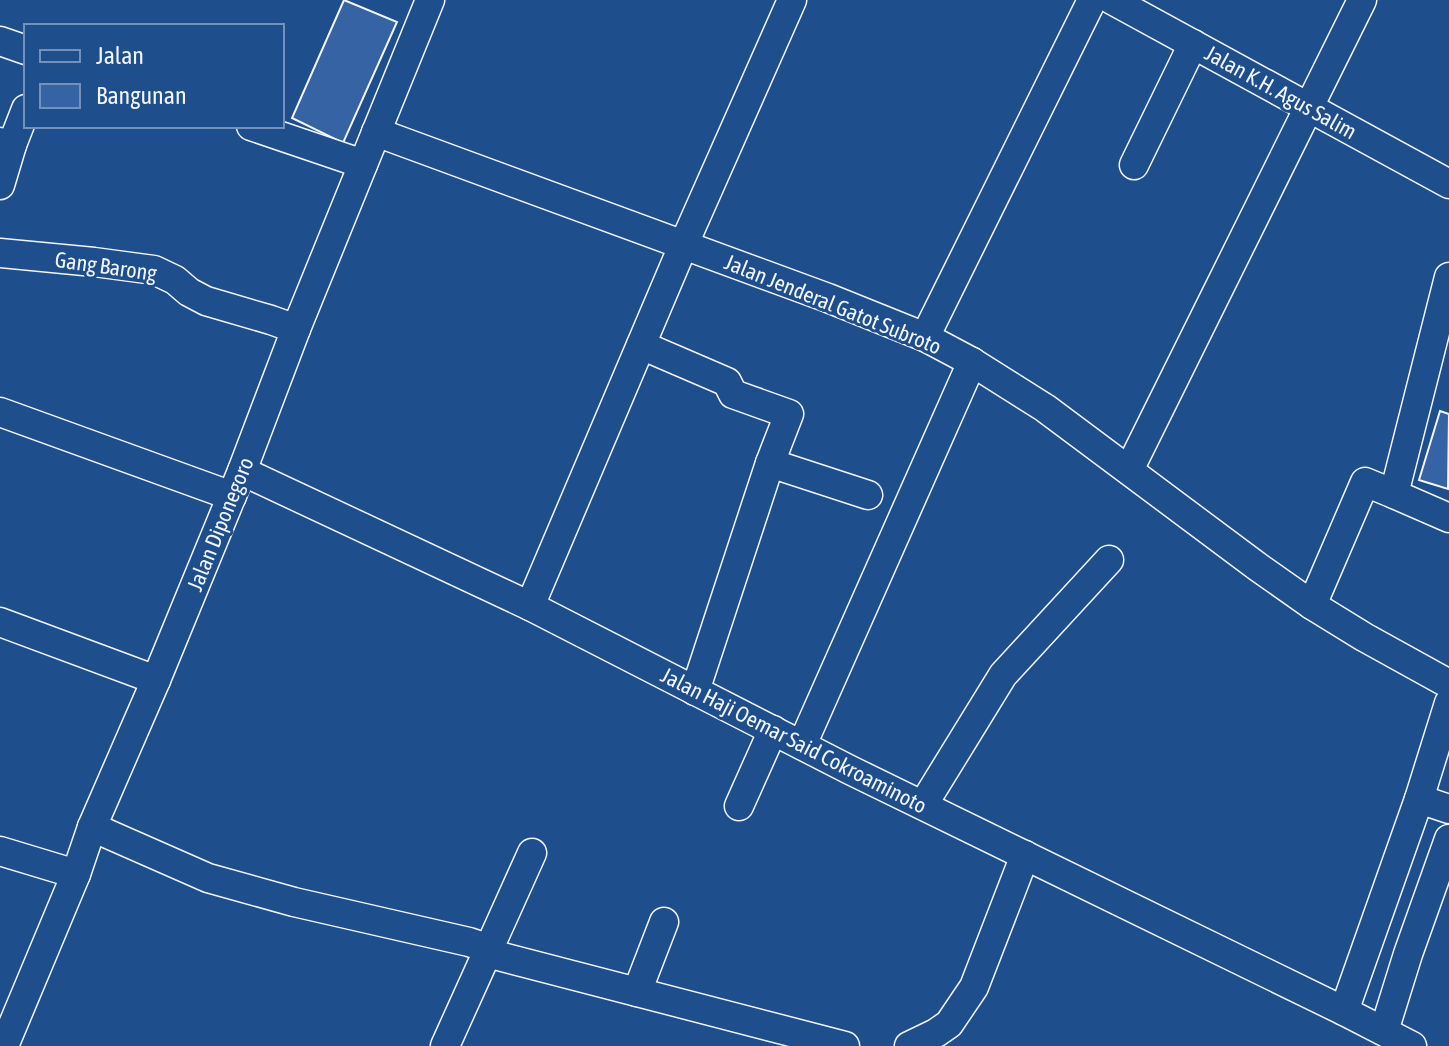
<svg xmlns="http://www.w3.org/2000/svg" width="1449" height="1046" viewBox="0 0 1449 1046" font-family="'Asap Condensed',sans-serif">
<style>
.building{fill:#3563a3;stroke:#f2f6ff;stroke-width:2}
.lines{fill:none;stroke-linecap:round;stroke-linejoin:round}
.minor-casing{stroke:#f2f6ff;stroke-width:31}
.minor{stroke:#1f4e8c;stroke-width:28}
.labels{text-anchor:middle;dominant-baseline:central;stroke-width:6;stroke-linejoin:round;paint-order:stroke}
.street-label{font-size:22px;fill:#f2f6ff;stroke:#1f4e8c}
</style>
<rect width="100%" height="100%" fill="#1f4e8c"/>
<!-- building -->
<g class="building">
<path d="M 344,0 L 397,22 L 343,143 L 292,118 Z"/>
<path d="M 1440,411 L 1449,414 L 1448,489 L 1419,480 Z"/>
</g>
<g class="lines">
<defs>
<g id="minor">
<path d="M 1112,0 L 1449,184"/>
<path d="M 0,41 L 26,50"/>
<path d="M 251,126 L 363,164"/>
<path d="M 376,132 L 828,298 L 925,337 L 972,362 L 1045,408 L 1258,567 L 1312,605 L 1364,637 L 1449,684"/>
<path d="M 0,142 L 12,145 L 0,185"/>
<path d="M 12,145 L 26,109"/>
<path d="M 1134,165 L 1193,44"/>
<path d="M 0,253 L 94,262 L 154,270 L 175,280 L 189,292 L 206,301 L 271,320 L 296,329"/>
<path d="M 925,337 L 1092,0"/>
<path d="M 641,345 L 727,382 L 733,394 L 789,414 L 770,463"/>
<path d="M 0,412 L 232,496"/>
<path d="M 1129,470 L 1362,0"/>
<path d="M 242,471 L 530,606 L 850,770 L 1344,1011 L 1412,1046"/>
<path d="M 1394,494 L 1449,518"/>
<path d="M 1312,605 L 1365,482 L 1394,494 L 1449,277"/>
<path d="M 530,606 L 683,246 L 792,0"/>
<path d="M 0,622 L 156,680"/>
<path d="M 695,691 L 770,463 L 868,495"/>
<path d="M 802,745 L 972,362"/>
<path d="M 1419,799 L 1449,809"/>
<path d="M 923,805 L 1003,675 L 1109,560"/>
<path d="M 739,806 L 773,730"/>
<path d="M 92,827 L 208,878 L 294,902 L 469,942 L 478,945 L 487,953 L 445,1046"/>
<path d="M 0,851 L 76,874"/>
<path d="M 532,853 L 487,953 L 845,1046"/>
<path d="M 637,992 L 664,922"/>
<path d="M 1344,1011 L 1419,799 L 1449,703"/>
<path d="M 1384,1031 L 1408,954 L 1449,839"/>
<path d="M 4,1046 L 76,874 L 92,827 L 156,680 L 242,471 L 296,329 L 430,0"/>
<path d="M 909,1046 L 936,1033 L 949,1024 L 974,987 L 1025,855"/>
</g>
</defs>
<!-- minor casing -->
<use href="#minor" class="minor-casing"/>
<!-- minor -->
<use href="#minor" class="minor"/>
</g>
<g class="labels">
<!-- street labels -->
<g class="street-label">
<text transform="translate(1281 92) rotate(29)">Jalan K.H. Agus Salim</text>
<text transform="translate(106 266) rotate(8)">Gang Barong</text>
<text transform="translate(833 304) rotate(22)">Jalan Jenderal Gatot Subroto</text>
<text transform="translate(220 524) rotate(-68)">Jalan Diponegoro</text>
<text transform="translate(794 740) rotate(27)">Jalan Haji Oemar Said Cokroaminoto</text>
</g>
</g>
<!-- legend -->
<rect x="24" y="24" width="260" height="104" fill="#1f4e8c" stroke="#7391ba" stroke-width="2"/>
<rect x="40" y="50" width="40" height="12" fill="#1f4e8c" stroke="#7391ba" stroke-width="2"/>
<text x="96" y="64" font-size="24" fill="#f2f6ff">Jalan</text>
<rect x="40" y="84" width="40" height="24" fill="#3563a3" stroke="#7391ba" stroke-width="2"/>
<text x="96" y="104" font-size="24" fill="#f2f6ff">Bangunan</text>
</svg>
